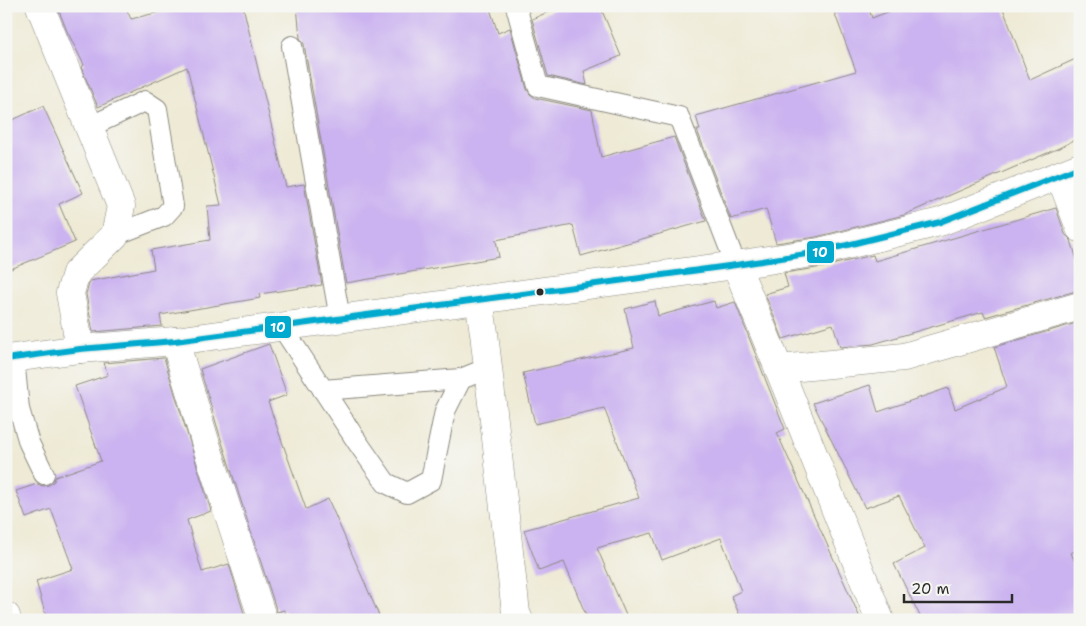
<svg xmlns="http://www.w3.org/2000/svg" width="1086" height="626" viewBox="0 0 1086 626" font-family="'Shantell Sans',sans-serif">
<style>
.building{fill:#cbb2f0}
.lines{fill:none;stroke-linecap:round;stroke-linejoin:round}
.service-casing{stroke:#8c8a80;stroke-width:22}
.minor-casing{stroke:#8c8a80;stroke-width:29}
.tertiary-casing{stroke:#8c8a80;stroke-width:29}
.service{stroke:#fff;stroke-width:20}
.minor{stroke:#fff;stroke-width:28}
.tertiary{stroke:#fff;stroke-width:28}
.bus-1-casing{stroke:#f6f6f2;stroke-width:10}
.bus-1{stroke:#00a9ce;stroke-width:6}
.bus-dot{fill:#2b2b2b;stroke:#f6f6f2;stroke-width:2}
.line-badge{stroke:#f6f6f2;stroke-width:2}
.badge-label{font-size:14px;text-anchor:middle;font-weight:bold;fill:#fff}
</style>
<rect width="100%" height="100%" fill="#f6f6f2"/>
<filter id="ink" filterUnits="userSpaceOnUse"><feTurbulence type="fractalNoise" baseFrequency=".02" numOctaves="2"/><feDisplacementMap in="SourceGraphic" scale="10" xChannelSelector="R" yChannelSelector="G"/><feConvolveMatrix kernelMatrix="1 2 1 2 8 2 1 2 1" color-interpolation-filters="sRGB"/></filter>
<filter id="wash" filterUnits="userSpaceOnUse"><feTurbulence type="fractalNoise" baseFrequency=".0096" numOctaves="4" result="noise"/><feDisplacementMap in="SourceGraphic" scale="20" xChannelSelector="R" yChannelSelector="G"/><feGaussianBlur stdDeviation="1.12" result="paint"/><feColorMatrix in="noise" values="0 0 0 0 0 0 0 0 0 0 0 0 0 0 0 0 0 1.4 0 .05"/><feComposite in="paint" operator="in"/></filter>
<g filter="url(#wash)">
<rect width="100%" height="100%" fill="#eeead5"/>
<g id="blocks">
<!-- building -->
<g class="building">
<path d="M 57,6 L 125,6 L 131,19 L 184,6 L 243,6 L 286,187 L 304,184 L 322,285 L 259,294 L 260,298 L 160,315 L 162,326 L 93,332 L 86,294 L 90,281 L 154,269 L 151,250 L 210,240 L 207,206 L 221,205 L 187,67 L 98,107 L 81,67 L 84,65 L 67,31 Z"/>
<path d="M 297,6 L 489,6 L 498,33 L 510,28 L 527,89 L 530,94 L 535,98 L 592,110 L 601,157 L 674,137 L 706,221 L 581,256 L 573,225 L 496,240 L 499,257 L 346,283 L 304,44 L 300,38 Z"/>
<path d="M 562,6 L 600,6 L 621,56 L 584,71 L 587,85 L 548,76 L 532,19 Z"/>
<path d="M 832,6 L 868,6 L 872,18 L 903,6 L 1002,6 L 1030,80 L 1080,57 L 1080,137 L 1059,148 L 904,215 L 816,237 L 776,243 L 766,209 L 731,219 L 697,130 L 700,130 L 696,116 L 856,71 Z"/>
<path d="M 43,106 L 83,193 L 59,204 L 75,242 L 6,271 L 6,123 Z"/>
<path d="M 1056,208 L 1065,234 L 1071,240 L 1080,270 L 1080,291 L 1076,291 L 985,317 L 983,312 L 873,344 L 840,347 L 833,324 L 783,339 L 765,294 L 788,287 L 784,273 L 823,267 L 873,255 L 875,261 Z"/>
<path d="M 655,301 L 658,316 L 714,301 L 716,308 L 735,302 L 785,429 L 777,433 L 861,620 L 742,620 L 731,596 L 741,591 L 721,538 L 662,560 L 652,533 L 597,548 L 628,620 L 588,620 L 564,562 L 539,571 L 524,530 L 639,498 L 604,408 L 535,424 L 523,373 L 634,348 L 625,309 Z"/>
<path d="M 1080,322 L 1080,548 L 1071,553 L 1080,573 L 1080,620 L 922,620 L 894,564 L 925,548 L 899,496 L 865,508 L 813,403 L 870,385 L 878,412 L 948,388 L 955,409 L 1007,387 L 994,347 Z"/>
<path d="M 269,344 L 287,395 L 268,402 L 306,509 L 328,499 L 381,620 L 289,620 L 284,610 L 277,612 L 220,436 L 200,369 Z"/>
<path d="M 164,358 L 211,511 L 187,520 L 202,572 L 229,564 L 246,620 L 47,620 L 36,581 L 73,569 L 51,509 L 26,518 L 16,491 L 37,484 L 43,486 L 49,485 L 54,481 L 55,477 L 101,461 L 75,386 L 108,375 L 104,363 Z"/>
</g>
</g>
</g>
<g filter="url(#ink)">
<use href="#blocks" fill-opacity="0" stroke="#8c8a80" stroke-width="1"/>
<g class="lines">
<defs>
<g id="service">
<path d="M 516,6 L 538,86 L 679,117 L 736,265"/>
<path d="M 292,46 L 340,319"/>
<path d="M 89,127 L 145,101 L 157,109 L 173,206 L 164,216 L 115,235"/>
<path d="M 282,327 L 358,443 L 386,483 L 407,493 L 431,480 L 445,411 L 461,379 L 488,368"/>
<path d="M 14,358 L 19,409 L 29,443 L 44,474"/>
<path d="M 323,390 L 461,379"/>
</g>
<g id="minor">
<path d="M 40,6 L 121,206 L 115,235 L 76,273 L 70,293 L 80,349"/>
<path d="M 1060,175 L 1080,228"/>
<path d="M 736,265 L 779,369 L 880,620"/>
<path d="M 479,299 L 484,333 L 516,613 L 519,620"/>
<path d="M 175,341 L 205,441 L 263,620"/>
<path d="M 779,369 L 904,357 L 1080,306"/>
<path d="M 6,616 L 7,620"/>
</g>
<path id="tertiary" d="M 6,359 L 80,349 L 175,341 L 736,265 L 819,252 L 940,222 L 1080,167"/>
</defs>
<!-- service casing -->
<use href="#service" class="service-casing"/>
<!-- minor casing -->
<use href="#minor" class="minor-casing"/>
<!-- tertiary casing -->
<use href="#tertiary" class="tertiary-casing"/>
<!-- service -->
<use href="#service" class="service"/>
<!-- minor -->
<use href="#minor" class="minor"/>
<!-- tertiary -->
<use href="#tertiary" class="tertiary"/>
<defs>
<path id="bus-1" d="M 6,359 L 80,349 L 175,341 L 736,265 L 819,252 L 940,222 L 1080,167"/>
</defs>
<!-- bus-1 casing -->
<use href="#bus-1" class="bus-1-casing"/>
<!-- bus-1 -->
<use href="#bus-1" class="bus-1"/>
</g>
</g>
<!-- markers -->
<circle class="bus-dot" cx="540" cy="292" r="4.5"/>
<g class="line-badge">
<rect x="806" y="240" width="29" height="24" rx="5" fill="#00a9ce"/>
<rect x="264" y="315" width="28" height="24" rx="5" fill="#00a9ce"/>
</g>
<g class="badge-label">
<text x="820" y="257">10</text>
<text x="278" y="332">10</text>
</g>
<!-- margin -->
<rect width="1086" height="626" fill="none" stroke="#f6f6f2" stroke-width="25"/>
<!-- scale -->
<path d="M904 594v8h108v-8" fill="none" stroke="#2b2b2b" stroke-width="2.5"/>
<text x="911" y="594" font-size="15" fill="#2b2b2b" stroke="#f6f6f2" stroke-width="4" paint-order="stroke">20 m</text>
</svg>
